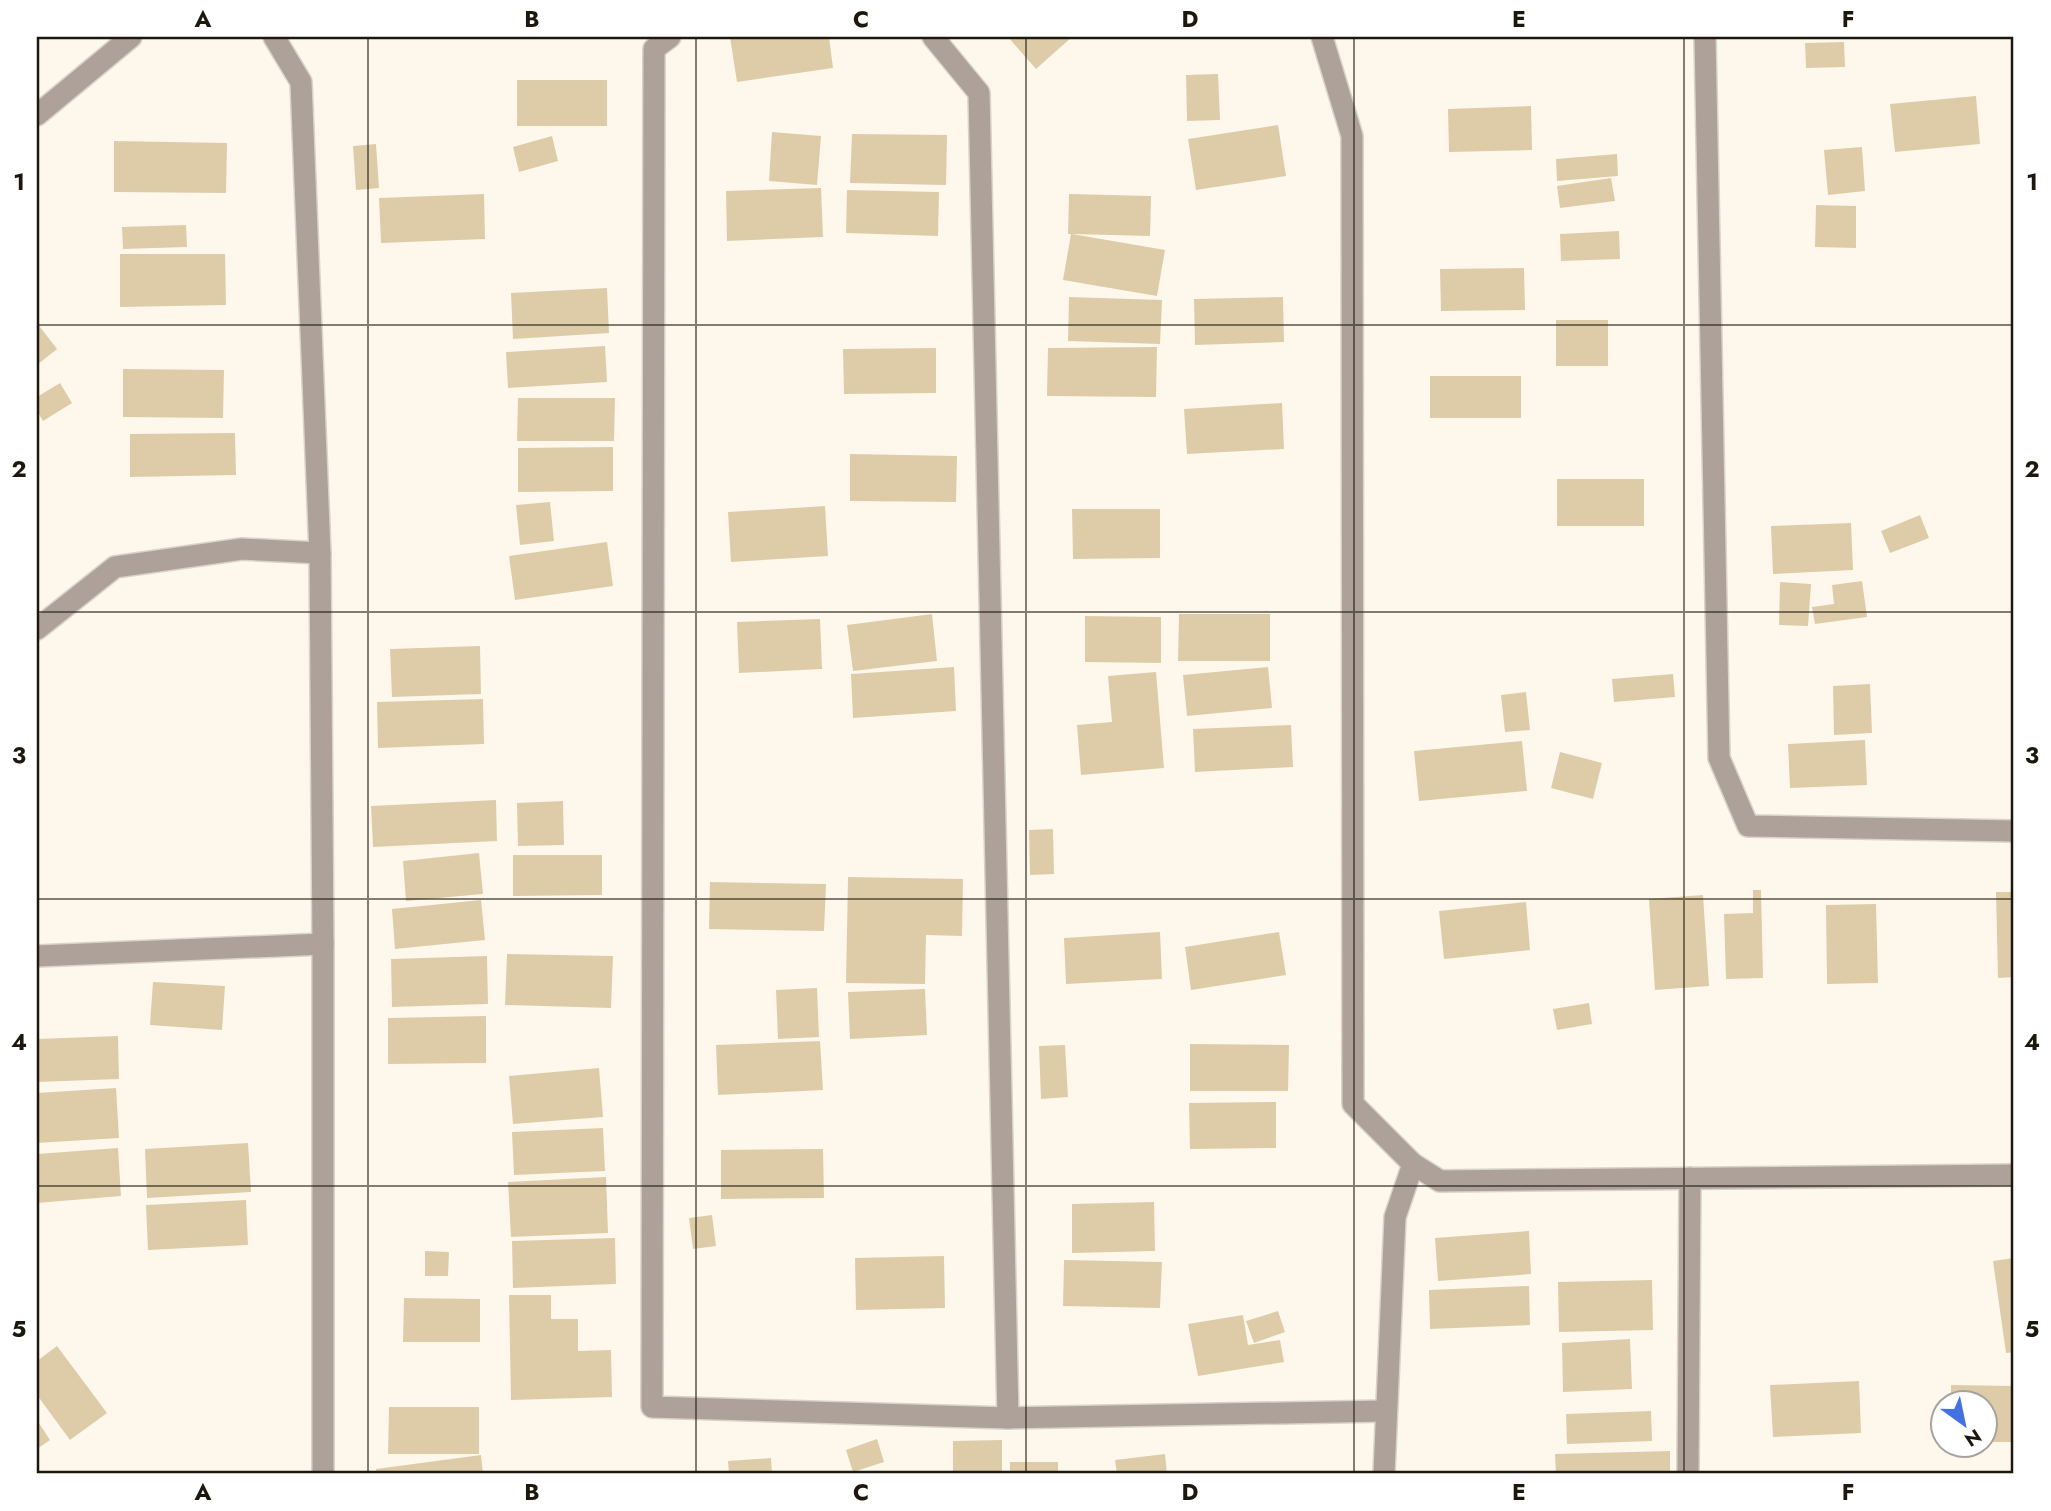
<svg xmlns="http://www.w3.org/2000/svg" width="2051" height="1511" viewBox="0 0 2051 1511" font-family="Jost,sans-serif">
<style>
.building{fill:#decca9}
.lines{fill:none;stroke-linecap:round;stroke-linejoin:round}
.minor-casing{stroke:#dad4c8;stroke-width:24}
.minor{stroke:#aea199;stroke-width:21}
.grid{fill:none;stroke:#1d180d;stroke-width:2;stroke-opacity:0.55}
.neatline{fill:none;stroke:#1d180d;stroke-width:2.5}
.grid-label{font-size:23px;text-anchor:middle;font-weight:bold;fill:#1d180d}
</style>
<rect width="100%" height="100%" fill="#fef8ec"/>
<!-- building -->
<g class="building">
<path d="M 730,37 L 829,37 L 833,68 L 737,82 Z"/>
<path d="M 1008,37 L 1072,37 L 1036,69 Z"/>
<path d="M 1844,42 L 1845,67 L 1806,68 L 1805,43 Z"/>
<path d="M 1218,74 L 1220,120 L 1187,121 L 1186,75 Z"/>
<rect x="517" y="80" width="90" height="46"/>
<path d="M 1976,96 L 1980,144 L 1895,152 L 1890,104 Z"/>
<path d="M 1531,106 L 1532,150 L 1449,152 L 1448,109 Z"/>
<path d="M 1278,125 L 1286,176 L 1196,190 L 1188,139 Z"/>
<path d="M 772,132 L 821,136 L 817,185 L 769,181 Z"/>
<path d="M 852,134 L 947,135 L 946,185 L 850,183 Z"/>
<path d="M 552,136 L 558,161 L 519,172 L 513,147 Z"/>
<path d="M 114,141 L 227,143 L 226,193 L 114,192 Z"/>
<path d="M 376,144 L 379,188 L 356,190 L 353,146 Z"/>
<path d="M 1862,147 L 1865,191 L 1828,195 L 1824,150 Z"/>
<path d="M 1617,154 L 1618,176 L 1557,181 L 1556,159 Z"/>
<path d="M 1611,178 L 1615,201 L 1560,208 L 1557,186 Z"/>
<path d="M 821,188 L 823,237 L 727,241 L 726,191 Z"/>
<path d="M 847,190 L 939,192 L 938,236 L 846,233 Z"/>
<path d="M 484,194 L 485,239 L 381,243 L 379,198 Z"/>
<path d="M 1069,194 L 1151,196 L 1150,236 L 1072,234 L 1165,250 L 1157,296 L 1063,280 L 1071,234 L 1068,234 Z"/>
<path d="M 1816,205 L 1856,206 L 1856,248 L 1815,247 Z"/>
<path d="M 186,225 L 187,247 L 123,249 L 122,227 Z"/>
<path d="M 1619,231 L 1620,259 L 1561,261 L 1560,234 Z"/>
<path d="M 120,254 L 225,254 L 226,305 L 120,307 Z"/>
<path d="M 1524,268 L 1525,310 L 1441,311 L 1440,269 Z"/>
<path d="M 607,288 L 609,333 L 513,339 L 511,293 Z"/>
<path d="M 1069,297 L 1162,300 L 1160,344 L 1068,341 Z"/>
<path d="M 1283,297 L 1284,342 L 1195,345 L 1194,299 Z"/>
<rect x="1556" y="320" width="52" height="46"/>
<path d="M 37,323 L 57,349 L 37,365 Z"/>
<path d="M 605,346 L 607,382 L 508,388 L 506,352 Z"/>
<path d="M 1157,347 L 1156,397 L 1047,396 L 1048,348 Z"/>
<path d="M 936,348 L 936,393 L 844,394 L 843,349 Z"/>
<path d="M 123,369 L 224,370 L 223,418 L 123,417 Z"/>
<rect x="1430" y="376" width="91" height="42"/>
<path d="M 60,383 L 72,403 L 43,421 L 37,411 L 37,397 Z"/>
<path d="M 518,398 L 615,398 L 614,441 L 517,441 Z"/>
<path d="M 1282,403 L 1284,449 L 1187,454 L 1184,409 Z"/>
<path d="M 235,433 L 236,475 L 130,477 L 130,434 Z"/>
<path d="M 613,447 L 613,491 L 518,492 L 518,448 Z"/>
<path d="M 850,454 L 957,456 L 956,502 L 850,501 Z"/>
<rect x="1557" y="479" width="87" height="47"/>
<path d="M 550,502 L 554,541 L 520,545 L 516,505 Z"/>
<path d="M 825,506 L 828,556 L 731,562 L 728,512 Z"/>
<path d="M 1072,509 L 1160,509 L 1160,558 L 1073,559 Z"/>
<path d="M 1920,515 L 1929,538 L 1890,553 L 1881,531 Z"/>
<path d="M 1851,523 L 1853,570 L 1773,574 L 1771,526 Z"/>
<path d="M 607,542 L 613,586 L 515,600 L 509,556 Z"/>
<path d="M 1862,581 L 1867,617 L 1815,624 L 1812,607 L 1834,604 L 1832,585 Z"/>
<path d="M 1780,582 L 1811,584 L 1808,626 L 1779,625 Z"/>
<path d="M 932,614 L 937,661 L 853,671 L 847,625 Z"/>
<path d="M 1179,614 L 1270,614 L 1270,661 L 1178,661 Z"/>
<path d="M 1085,616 L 1161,617 L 1161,663 L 1085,662 Z"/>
<path d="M 820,619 L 822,669 L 739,673 L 737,622 Z"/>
<path d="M 480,646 L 481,694 L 392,697 L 390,649 Z"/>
<path d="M 954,667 L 956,711 L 853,718 L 851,674 Z"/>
<path d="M 1268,667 L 1272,708 L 1187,716 L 1183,675 Z"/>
<path d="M 1156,672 L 1164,768 L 1081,775 L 1077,725 L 1112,722 L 1108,676 Z"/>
<path d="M 1673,674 L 1675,697 L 1614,702 L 1612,679 Z"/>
<path d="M 1870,684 L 1872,733 L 1834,735 L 1833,686 Z"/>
<path d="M 1526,692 L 1530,730 L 1505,732 L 1501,695 Z"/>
<path d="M 483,699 L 484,744 L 378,748 L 377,702 Z"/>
<path d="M 1291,725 L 1293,767 L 1195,772 L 1193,729 Z"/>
<path d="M 1865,740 L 1867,785 L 1790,788 L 1788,744 Z"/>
<path d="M 1522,741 L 1527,791 L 1419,801 L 1414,751 Z"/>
<path d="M 1560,752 L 1602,763 L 1593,799 L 1551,788 Z"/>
<path d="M 496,800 L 497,841 L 373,847 L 371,806 Z"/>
<path d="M 563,801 L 564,845 L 518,846 L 517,803 Z"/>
<path d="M 1053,829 L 1054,874 L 1030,875 L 1029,830 Z"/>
<path d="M 479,853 L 483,894 L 406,901 L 403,861 Z"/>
<path d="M 513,855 L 602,855 L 602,895 L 513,896 Z"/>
<path d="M 848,877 L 963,879 L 962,936 L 926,935 L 925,984 L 846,983 Z"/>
<path d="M 710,882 L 826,884 L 824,931 L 709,929 Z"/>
<path d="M 1753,890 L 1761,890 L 1763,978 L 1726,979 L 1724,914 L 1753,913 Z"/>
<path d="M 1996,892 L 2014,892 L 2014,977 L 1998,978 Z"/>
<path d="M 1703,895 L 1709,986 L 1655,990 L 1649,899 Z"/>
<path d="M 481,900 L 485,940 L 395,949 L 392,909 Z"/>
<path d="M 1526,902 L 1530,950 L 1444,959 L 1439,911 Z"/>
<path d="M 1876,904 L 1878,983 L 1827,984 L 1826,905 Z"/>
<path d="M 1160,932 L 1162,979 L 1066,984 L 1064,938 Z"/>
<path d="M 1279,932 L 1286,975 L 1191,990 L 1185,947 Z"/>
<path d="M 507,954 L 613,956 L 611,1008 L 505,1005 Z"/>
<path d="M 487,956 L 488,1004 L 392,1007 L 391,959 Z"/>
<path d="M 153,982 L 225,986 L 222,1030 L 150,1025 Z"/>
<path d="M 817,988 L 819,1037 L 778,1039 L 776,990 Z"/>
<path d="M 925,989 L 927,1035 L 850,1039 L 848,992 Z"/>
<path d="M 1589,1003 L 1592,1024 L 1557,1030 L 1553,1009 Z"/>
<path d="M 486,1016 L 486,1063 L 388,1064 L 388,1018 Z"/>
<path d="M 118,1036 L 119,1079 L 37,1082 L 37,1039 Z"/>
<path d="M 820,1041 L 823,1090 L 718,1095 L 716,1045 Z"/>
<path d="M 1190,1044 L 1289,1045 L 1288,1091 L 1190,1091 Z"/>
<path d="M 1065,1045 L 1068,1097 L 1041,1099 L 1039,1046 Z"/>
<path d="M 599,1068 L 603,1117 L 513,1124 L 509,1076 Z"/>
<path d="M 116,1088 L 119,1138 L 37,1143 L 37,1093 Z"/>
<path d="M 1276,1102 L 1276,1148 L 1190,1149 L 1189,1103 Z"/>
<path d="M 603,1128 L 605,1171 L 514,1175 L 512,1132 Z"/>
<path d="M 248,1143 L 251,1192 L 147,1198 L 145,1149 Z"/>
<path d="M 118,1148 L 121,1196 L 37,1203 L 37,1154 Z"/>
<path d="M 823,1149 L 824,1198 L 721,1199 L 721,1150 Z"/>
<path d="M 606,1177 L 608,1233 L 511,1237 L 508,1182 Z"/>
<path d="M 246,1200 L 248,1245 L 148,1250 L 146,1205 Z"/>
<path d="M 1154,1202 L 1155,1251 L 1072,1253 L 1072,1204 Z"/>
<path d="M 712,1215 L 716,1246 L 693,1249 L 689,1218 Z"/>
<path d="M 1529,1231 L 1531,1274 L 1438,1281 L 1435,1238 Z"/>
<path d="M 615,1238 L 616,1284 L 513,1288 L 512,1241 Z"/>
<path d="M 425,1251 L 449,1252 L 448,1276 L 425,1276 Z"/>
<path d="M 944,1256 L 945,1308 L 856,1310 L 855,1258 Z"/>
<path d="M 2014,1258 L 2014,1352 L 2006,1353 L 1993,1261 Z"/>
<path d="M 1064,1260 L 1162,1262 L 1160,1308 L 1063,1306 Z"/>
<path d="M 1652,1280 L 1653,1330 L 1559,1332 L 1558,1282 Z"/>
<path d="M 1529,1286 L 1530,1325 L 1430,1329 L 1429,1290 Z"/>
<path d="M 509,1295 L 551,1295 L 551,1319 L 578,1319 L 578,1351 L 611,1350 L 612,1397 L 511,1400 Z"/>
<path d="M 404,1298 L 480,1299 L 480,1342 L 403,1342 Z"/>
<path d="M 1278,1311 L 1285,1332 L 1254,1343 L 1246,1321 Z"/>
<path d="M 1243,1315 L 1248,1345 L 1280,1340 L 1284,1362 L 1198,1376 L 1188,1324 Z"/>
<path d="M 1630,1339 L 1632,1389 L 1563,1392 L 1562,1343 Z"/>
<path d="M 57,1346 L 107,1413 L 70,1440 L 37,1395 L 37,1361 Z"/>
<path d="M 1859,1381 L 1861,1433 L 1773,1437 L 1770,1385 Z"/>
<path d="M 1951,1385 L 2014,1386 L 2014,1442 L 1984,1442 L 1984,1402 L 1951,1402 Z"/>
<path d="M 389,1407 L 479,1407 L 479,1454 L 388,1454 Z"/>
<path d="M 1651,1411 L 1652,1441 L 1567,1444 L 1566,1414 Z"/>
<path d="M 37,1420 L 50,1440 L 37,1449 Z"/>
<path d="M 877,1439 L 884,1462 L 853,1472 L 846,1450 Z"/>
<path d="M 1002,1440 L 1002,1474 L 953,1474 L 953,1441 Z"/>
<path d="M 1670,1451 L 1670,1474 L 1556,1474 L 1555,1454 Z"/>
<path d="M 1165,1454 L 1167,1474 L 1117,1474 L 1115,1460 Z"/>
<path d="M 481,1455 L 483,1474 L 376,1474 L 376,1469 Z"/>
<path d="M 771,1458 L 772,1474 L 729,1474 L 728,1461 Z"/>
<rect x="1010" y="1462" width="48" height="12"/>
</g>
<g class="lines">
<defs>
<g id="minor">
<path d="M 274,37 L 301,82 L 320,553 L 323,944 L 323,1474"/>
<path d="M 670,37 L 654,49 L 652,1407 L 1008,1418 L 1385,1411"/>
<path d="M 933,37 L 979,93 L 1008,1418"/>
<path d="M 1322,37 L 1352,136 L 1353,1104 L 1413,1164 L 1440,1181 L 2014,1175"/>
<path d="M 1705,37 L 1719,758 L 1748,826 L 2014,831"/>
<path d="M 37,115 L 131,37"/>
<path d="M 37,629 L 115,567 L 242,549 L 320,553"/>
<path d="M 37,956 L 323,944"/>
<path d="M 1384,1474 L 1395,1217 L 1413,1164"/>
<path d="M 1688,1474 L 1690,1178"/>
</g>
</defs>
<!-- minor casing -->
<use href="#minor" class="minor-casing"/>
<!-- minor -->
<use href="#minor" class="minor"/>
</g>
<!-- grid -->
<path class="grid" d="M 368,37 L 368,1474M 696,37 L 696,1474M 1026,37 L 1026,1474M 1354,37 L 1354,1474M 1684,37 L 1684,1474M 37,325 L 2014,325M 37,612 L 2014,612M 37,899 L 2014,899M 37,1186 L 2014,1186"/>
<!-- border -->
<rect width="2051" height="1511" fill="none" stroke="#ffffff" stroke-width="77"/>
<!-- north arrow -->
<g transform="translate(1964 1424) rotate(147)"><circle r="33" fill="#ffffff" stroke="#a5a39e" stroke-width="2"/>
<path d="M0-5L12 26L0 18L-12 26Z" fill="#4171e2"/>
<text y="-10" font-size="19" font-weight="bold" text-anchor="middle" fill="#1d180d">N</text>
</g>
<rect x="38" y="38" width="1974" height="1434" class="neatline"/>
<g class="grid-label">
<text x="203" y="27">A</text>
<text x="532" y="27">B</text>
<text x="861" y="27">C</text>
<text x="1190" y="27">D</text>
<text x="1519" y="27">E</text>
<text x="1848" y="27">F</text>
<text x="19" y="190">1</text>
<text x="2032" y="190">1</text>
<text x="19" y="477">2</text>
<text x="2032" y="477">2</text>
<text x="19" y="763">3</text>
<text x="2032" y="763">3</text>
<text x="19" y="1050">4</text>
<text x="2032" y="1050">4</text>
<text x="19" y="1337">5</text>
<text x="2032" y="1337">5</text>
<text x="203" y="1500">A</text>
<text x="532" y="1500">B</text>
<text x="861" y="1500">C</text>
<text x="1190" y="1500">D</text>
<text x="1519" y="1500">E</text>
<text x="1848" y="1500">F</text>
</g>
</svg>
